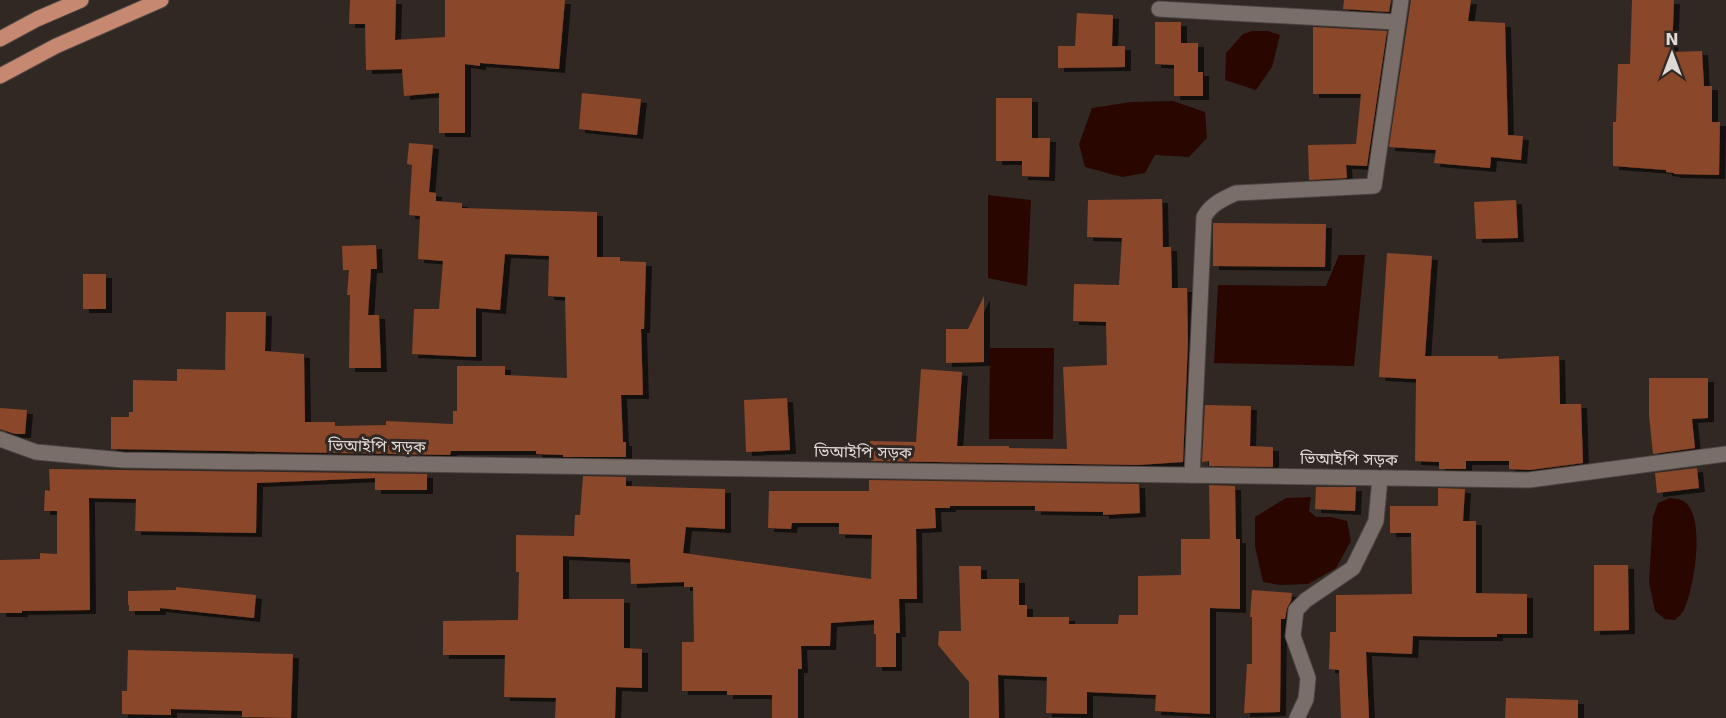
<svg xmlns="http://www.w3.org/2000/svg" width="1726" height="718" viewBox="0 0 1726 718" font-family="'DejaVu Sans','Noto Sans Bengali',sans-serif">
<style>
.water{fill:#290700}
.building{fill:#8a462a;filter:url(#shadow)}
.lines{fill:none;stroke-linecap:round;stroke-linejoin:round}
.street-casing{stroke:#4c4541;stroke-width:17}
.primary-casing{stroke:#4c4541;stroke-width:17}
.street{stroke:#796e6a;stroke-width:15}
.primary{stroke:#c68870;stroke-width:15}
.labels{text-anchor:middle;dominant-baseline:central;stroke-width:6;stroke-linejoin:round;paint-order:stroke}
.street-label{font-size:16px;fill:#dfd9d6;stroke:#312824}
</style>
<defs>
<filter id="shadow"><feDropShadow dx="6" dy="4" stdDeviation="0" flood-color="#0009"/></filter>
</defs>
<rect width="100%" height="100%" fill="#312824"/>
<!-- water -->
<g class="water">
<path d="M 1252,31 L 1268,31 L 1280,35 L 1272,67 L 1256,90 L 1225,80 L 1226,53 L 1243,34 Z"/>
<path d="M 1173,101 L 1205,112 L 1207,138 L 1189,157 L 1155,155 L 1145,173 L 1122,177 L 1085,167 L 1079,144 L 1092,108 L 1131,102 Z"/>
<path d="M 988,195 L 1031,200 L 1027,286 L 988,278 Z"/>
<path d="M 1339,255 L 1365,255 L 1354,366 L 1214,363 L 1218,285 L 1326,286 Z"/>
<path d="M 990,348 L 1054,348 L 1053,439 L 989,439 Z"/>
<path d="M 1311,497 L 1309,511 L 1316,517 L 1331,517 L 1347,521 L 1351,541 L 1336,568 L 1308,584 L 1280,585 L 1263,582 L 1255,546 L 1255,517 L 1286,498 Z"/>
<path d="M 1670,498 C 1676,499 1683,499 1687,504 C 1705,523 1694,587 1684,610 C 1682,614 1678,617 1675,620 L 1665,619 L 1655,611 L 1649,582 L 1653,517 L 1658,503 Z"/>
</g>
<!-- building -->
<g class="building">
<path d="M 350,0 L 396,0 L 395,40 L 445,37 L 445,0 L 565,0 L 559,69 L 480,63 L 480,66 L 465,64 L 465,133 L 439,133 L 439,93 L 404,96 L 402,69 L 366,70 L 365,24 L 349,24 Z"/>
<path d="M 1344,0 L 1391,0 L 1389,12 L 1343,9 Z"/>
<path d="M 1411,0 L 1471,0 L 1468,21 L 1505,23 L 1508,135 L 1523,136 L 1521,160 L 1491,157 L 1490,168 L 1434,163 L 1436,150 L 1389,147 Z"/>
<path d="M 1632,0 L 1674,0 L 1672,52 L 1702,51 L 1704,86 L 1712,86 L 1712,122 L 1720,122 L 1719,175 L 1674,174 L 1674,173 L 1666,172 L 1666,170 L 1613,166 L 1613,122 L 1616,122 L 1618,64 L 1630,64 Z"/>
<path d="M 1077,13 L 1113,15 L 1112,46 L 1125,46 L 1125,67 L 1058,68 L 1058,46 L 1075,46 Z"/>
<path d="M 1155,22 L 1181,22 L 1181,43 L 1198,43 L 1198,72 L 1203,72 L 1203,96 L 1174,96 L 1174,65 L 1155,64 Z"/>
<path d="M 1313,27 L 1387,31 L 1367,166 L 1346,165 L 1347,178 L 1309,180 L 1308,145 L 1356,144 L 1361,94 L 1313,94 Z"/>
<path d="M 582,93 L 641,99 L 637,135 L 579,129 Z"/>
<path d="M 996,98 L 1032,98 L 1032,138 L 1050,138 L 1049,177 L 1022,176 L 1022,161 L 996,161 Z"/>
<path d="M 409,143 L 433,145 L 429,192 L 436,193 L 436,201 L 462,203 L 462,208 L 597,212 L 597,257 L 620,257 L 620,261 L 646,262 L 644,329 L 641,329 L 643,395 L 621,395 L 623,442 L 626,442 L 626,457 L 563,457 L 563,455 L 536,454 L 536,451 L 451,451 L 450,455 L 111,449 L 111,417 L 129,417 L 129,412 L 133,412 L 133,380 L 177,381 L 177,369 L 225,370 L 226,312 L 266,312 L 265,351 L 304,354 L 305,422 L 335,422 L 335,426 L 386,425 L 386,421 L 453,424 L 453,411 L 457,411 L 457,366 L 505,366 L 505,375 L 567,378 L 565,297 L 548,296 L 549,256 L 505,254 L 500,310 L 476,308 L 476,357 L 412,354 L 414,309 L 439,309 L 443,261 L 418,259 L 420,216 L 409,215 L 412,165 L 407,164 Z"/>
<path d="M 1162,199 L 1163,247 L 1171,247 L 1172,288 L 1187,288 L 1188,341 L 1183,462 L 1138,465 L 870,461 L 870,441 L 916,442 L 921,369 L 962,372 L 957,446 L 1009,446 L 1009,448 L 1067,449 L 1063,367 L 1107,365 L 1106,322 L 1073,321 L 1074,284 L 1119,285 L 1122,238 L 1087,237 L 1088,200 Z"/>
<path d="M 1516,200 L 1518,238 L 1476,239 L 1474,202 Z"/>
<path d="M 1213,223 L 1326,224 L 1325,267 L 1213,266 Z"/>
<path d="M 376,245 L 377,269 L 371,269 L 368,315 L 379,315 L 381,368 L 349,368 L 350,295 L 347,295 L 349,270 L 343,270 L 342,246 Z"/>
<path d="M 1387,253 L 1432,256 L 1425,356 L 1498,356 L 1498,359 L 1559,356 L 1560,404 L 1581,404 L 1583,463 L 1530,470 L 1509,469 L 1509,461 L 1466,461 L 1466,469 L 1439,469 L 1439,462 L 1415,461 L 1416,379 L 1379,377 Z"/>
<rect x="83" y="274" width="23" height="35"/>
<path d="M 984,296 L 984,362 L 946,363 L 946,329 L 968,329 Z"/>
<path d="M 1649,378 L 1708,378 L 1708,418 L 1692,419 L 1695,448 L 1653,454 L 1649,415 Z"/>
<path d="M 787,398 L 790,450 L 746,452 L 744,400 Z"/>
<path d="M 1205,405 L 1251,406 L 1250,446 L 1273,447 L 1273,467 L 1209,466 L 1209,461 L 1202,462 Z"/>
<path d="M 0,408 L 27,410 L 25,434 L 15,434 L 0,429 Z"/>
<path d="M 1697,468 L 1699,488 L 1657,493 L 1655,473 Z"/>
<path d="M 49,469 L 427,474 L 427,490 L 375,490 L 375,478 L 257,483 L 256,533 L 135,531 L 136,499 L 89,498 L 90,610 L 22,611 L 22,613 L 0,613 L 0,560 L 40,559 L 40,553 L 57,554 L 57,511 L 44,511 L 45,490 L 50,491 Z"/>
<path d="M 583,476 L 626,477 L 626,486 L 725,489 L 725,529 L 686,527 L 683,553 L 871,579 L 872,535 L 839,534 L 839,523 L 792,523 L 791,529 L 768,528 L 769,491 L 869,491 L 869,480 L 1139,484 L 1140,513 L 1103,515 L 1103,512 L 1035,511 L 1035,506 L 950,506 L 950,508 L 935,508 L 936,528 L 916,529 L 917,599 L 899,599 L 900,633 L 896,633 L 896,667 L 876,667 L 876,634 L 874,634 L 874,620 L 831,623 L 830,646 L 801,646 L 802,669 L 798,669 L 798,718 L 772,718 L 772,695 L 727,695 L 727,691 L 682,691 L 682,642 L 694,642 L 693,587 L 684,587 L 684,582 L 631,584 L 630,559 L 563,556 L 563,599 L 624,599 L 624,648 L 642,649 L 642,688 L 616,687 L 615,718 L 555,718 L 556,698 L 504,697 L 505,655 L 443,655 L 443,621 L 518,620 L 519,572 L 516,572 L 516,535 L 574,536 L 575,515 L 580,515 Z"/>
<path d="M 1209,485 L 1235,486 L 1236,539 L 1240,539 L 1240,609 L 1210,608 L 1210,714 L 1155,711 L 1156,695 L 1087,692 L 1087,714 L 1046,713 L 1047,677 L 998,675 L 999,718 L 969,718 L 969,682 L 938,645 L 939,631 L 961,631 L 959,566 L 981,566 L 981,579 L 1019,579 L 1019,605 L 1027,605 L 1027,617 L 1069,617 L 1069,624 L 1118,624 L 1119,615 L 1138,615 L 1138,576 L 1181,575 L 1181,539 L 1210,539 Z"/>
<path d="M 1316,487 L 1356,487 L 1355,511 L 1315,509 Z"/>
<path d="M 1438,488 L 1465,489 L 1463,521 L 1476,521 L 1476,593 L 1527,594 L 1527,634 L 1497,634 L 1497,637 L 1459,637 L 1413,636 L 1412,654 L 1366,652 L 1369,718 L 1341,718 L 1339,670 L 1329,669 L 1330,632 L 1336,632 L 1336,595 L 1412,594 L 1411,533 L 1390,533 L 1390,506 L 1438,506 Z"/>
<path d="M 1594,565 L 1628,565 L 1629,630 L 1594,631 Z"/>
<path d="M 176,587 L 256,595 L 254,618 L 160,608 L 160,611 L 129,611 L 129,605 L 128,605 L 128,591 L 176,590 Z"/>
<path d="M 1252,590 L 1292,593 L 1291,601 L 1287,608 L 1285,619 L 1281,619 L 1280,712 L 1244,713 L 1247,664 L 1252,664 L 1252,617 L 1250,617 Z"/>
<path d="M 128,650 L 293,654 L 291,718 L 242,717 L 242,711 L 171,709 L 171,715 L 122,714 L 122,691 L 127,691 Z"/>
<path d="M 1506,698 L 1578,700 L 1578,718 L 1505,718 Z"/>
</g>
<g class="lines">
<defs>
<g id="street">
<path d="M 1159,9 L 1397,22"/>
<path d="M 0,439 L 36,452 L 123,460 L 1529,480 L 1726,454"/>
<path d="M 1192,475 L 1204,217 C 1211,204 1223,199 1236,193 L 1374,186 L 1401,0"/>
<path d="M 1297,718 L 1306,699 L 1308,678 L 1293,636 L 1296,610 L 1306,600 L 1353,568 L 1376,521 L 1380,478"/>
</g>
<g id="primary">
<path d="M 0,39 L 37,19 L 81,0"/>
<path d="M 0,76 L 56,46 L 161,0"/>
</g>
</defs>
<!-- street casing -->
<use href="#street" class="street-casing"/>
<!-- primary casing -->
<use href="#primary" class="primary-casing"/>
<!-- street -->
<use href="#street" class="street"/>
<!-- primary -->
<use href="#primary" class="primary"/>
</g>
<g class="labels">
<!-- street labels -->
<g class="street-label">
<text transform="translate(377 446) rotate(1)">ভিআইপি সড়ক</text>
<text transform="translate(863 452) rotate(1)">ভিআইপি সড়ক</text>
<text transform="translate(1349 459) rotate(1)">ভিআইপি সড়ক</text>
</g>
</g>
<!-- north arrow -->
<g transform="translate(1672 54)" stroke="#312824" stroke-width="4.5" paint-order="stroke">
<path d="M0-4.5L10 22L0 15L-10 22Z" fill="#dfd9d6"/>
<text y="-9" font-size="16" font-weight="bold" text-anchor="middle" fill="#dfd9d6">N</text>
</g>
</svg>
